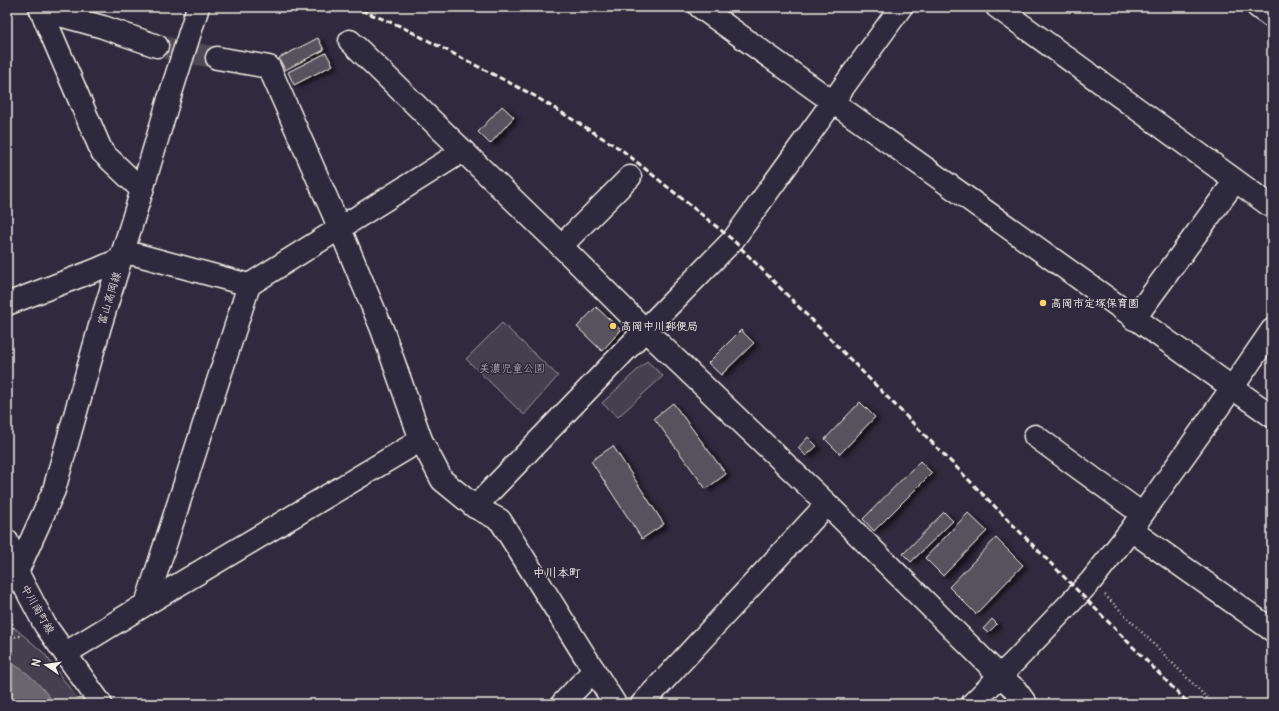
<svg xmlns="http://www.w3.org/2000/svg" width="1279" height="711" viewBox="0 0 1279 711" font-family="Delius,'Klee One',sans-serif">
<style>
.green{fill:#454050;stroke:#9c989c}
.water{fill:#6a6670;stroke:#a19ea0}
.building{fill:#56525f;stroke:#f4f1e8;filter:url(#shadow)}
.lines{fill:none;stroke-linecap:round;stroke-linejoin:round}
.minor-tunnel{stroke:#4d4857;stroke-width:22;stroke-dasharray:22 11;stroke-linecap:butt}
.minor-casing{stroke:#f4f1e8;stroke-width:25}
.major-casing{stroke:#f4f1e8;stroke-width:25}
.path{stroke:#f4f1e8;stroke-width:2.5;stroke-dasharray:1 3;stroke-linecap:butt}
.minor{stroke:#2f2a3d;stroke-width:22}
.major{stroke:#2f2a3d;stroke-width:22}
.rail{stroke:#f4f1e8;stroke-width:3;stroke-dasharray:6 3;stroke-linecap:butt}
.major-bridge-casing{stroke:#f4f1e8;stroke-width:25;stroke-linecap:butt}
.major-bridge{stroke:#2f2a3d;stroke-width:22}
.poi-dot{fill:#ffd166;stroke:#2f2a3d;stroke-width:1.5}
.labels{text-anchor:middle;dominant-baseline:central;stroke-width:3;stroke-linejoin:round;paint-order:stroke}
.street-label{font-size:11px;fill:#f4f1e8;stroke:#2f2a3d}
.poi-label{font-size:11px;font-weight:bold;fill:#f4f1e8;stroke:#2f2a3d;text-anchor:start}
.park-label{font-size:11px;fill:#b7b3b3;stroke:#2f2a3d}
.neighbourhood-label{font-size:12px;font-weight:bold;fill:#f4f1e8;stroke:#2f2a3d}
</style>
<defs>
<filter id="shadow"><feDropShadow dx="4.5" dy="2.5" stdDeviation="2" flood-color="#0009"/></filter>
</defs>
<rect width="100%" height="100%" fill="#2f2a3d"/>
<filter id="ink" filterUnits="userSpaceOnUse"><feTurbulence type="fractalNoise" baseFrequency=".025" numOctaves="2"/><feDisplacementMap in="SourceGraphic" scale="8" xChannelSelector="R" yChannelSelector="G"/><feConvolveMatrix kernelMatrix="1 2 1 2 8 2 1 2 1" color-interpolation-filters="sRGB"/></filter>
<g filter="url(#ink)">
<!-- green -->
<g class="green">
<path d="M 502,323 L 558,376 L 524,415 L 466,359 Z"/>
<path d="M 647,361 L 663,376 L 618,417 L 602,403 Z"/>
<path d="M 7,628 L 16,629 L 44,653 L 81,704 L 7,704 Z"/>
</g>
<!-- water -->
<path class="water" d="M 7,661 C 29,671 40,685 55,704 L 7,704 Z"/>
<!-- building -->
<g class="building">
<path d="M 318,38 L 324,50 L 285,70 L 279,58 Z"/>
<path d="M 326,53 L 333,65 L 294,85 L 288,72 Z"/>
<path d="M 502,106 L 514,117 L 490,144 L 478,132 Z"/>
<path d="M 596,307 L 621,330 L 602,351 L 577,327 Z"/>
<path d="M 741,330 L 754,343 L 721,375 L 708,363 Z"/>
<path d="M 860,402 L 875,417 L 840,454 L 825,439 Z"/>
<path d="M 673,403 L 726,474 L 706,489 L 654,418 Z"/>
<path d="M 808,437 L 817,446 L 806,456 L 798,448 Z"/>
<path d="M 613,446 L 664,524 L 642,539 L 591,461 Z"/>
<path d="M 920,461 L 932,473 L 874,531 L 863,519 Z"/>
<path d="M 944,512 L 953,521 L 911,562 L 903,554 Z"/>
<path d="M 968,513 L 987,531 L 943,576 L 925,558 Z"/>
<path d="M 996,538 L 1023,565 L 976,614 L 949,587 Z"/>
<path d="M 992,619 L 997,624 L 988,633 L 983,629 Z"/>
</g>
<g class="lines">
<!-- minor-tunnel -->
<path class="minor-tunnel" d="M 157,46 L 217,58"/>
<defs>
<g id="minor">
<path d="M 40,7 L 41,10 L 103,27 L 157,46"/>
<path d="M 700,7 L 1272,416"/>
<path d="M 997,7 L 1272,207"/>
<path d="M 1258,7 L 1272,17"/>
<path d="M 41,10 L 102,152 L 142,190"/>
<path d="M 350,41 L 561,246 L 645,330 L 827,504 L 1000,676 L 1015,689 L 1026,704"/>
<path d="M 217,58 L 269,67 L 340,229 L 382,329 L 421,440 L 442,480 L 475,507 L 500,520 L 615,704"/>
<path d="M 561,246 L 630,177"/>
<path d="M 123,252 L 138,255 L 249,285 L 146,604"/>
<path d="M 249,285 L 463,151"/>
<path d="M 7,304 L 96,270 L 121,259"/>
<path d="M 1134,319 L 1235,181"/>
<path d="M 1035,436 L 1142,514"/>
<path d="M 475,507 L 645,330 L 733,240 L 901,7"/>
<path d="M 1131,530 L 1272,630"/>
<path d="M 7,541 L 17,572"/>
<path d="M 66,653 L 146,604 L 421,440"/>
<path d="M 562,704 L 594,670"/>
<path d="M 642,704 L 827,504"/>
<path d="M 972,704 L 1017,659 L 1091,581 L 1131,530 L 1232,388 L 1272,330"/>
</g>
<g id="major">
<path d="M 17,572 L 45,625 L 101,704"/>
<path d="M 7,582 L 17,572 L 54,490 L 100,326 L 142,190 L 169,99"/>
</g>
</defs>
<!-- minor casing -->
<use href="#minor" class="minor-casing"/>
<!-- major casing -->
<use href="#major" class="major-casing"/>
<!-- path -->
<g class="path">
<path d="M 1105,595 L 1213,704"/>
<path d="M 7,604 L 14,630"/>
<path d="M 7,638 L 21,636"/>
</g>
<!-- minor -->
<use href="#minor" class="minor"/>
<!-- major -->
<use href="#major" class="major"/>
<!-- rail -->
<path class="rail" d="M 353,7 L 400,26 L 533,95 L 622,150 L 733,240 L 1189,704"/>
<defs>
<path id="major-bridge" d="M 169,99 L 198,7"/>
</defs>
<!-- major-bridge casing -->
<use href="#major-bridge" class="major-bridge-casing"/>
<!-- major-bridge -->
<use href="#major-bridge" class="major-bridge"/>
</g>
</g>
<!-- markers -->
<g class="poi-dot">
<circle cx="1043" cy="303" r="4"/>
<circle cx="613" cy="326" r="4"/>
</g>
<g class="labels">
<!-- street labels -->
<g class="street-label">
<text transform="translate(109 298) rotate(-73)">富山高岡線</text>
<text transform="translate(38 609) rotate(60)">中川南町線</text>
</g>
<!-- poi labels -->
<g class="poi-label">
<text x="1051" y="303">高岡市定塚保育園</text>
<text x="621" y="326">高岡中川郵便局</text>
</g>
<!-- park labels -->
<g class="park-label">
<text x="512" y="368">美濃児童公園</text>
</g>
<!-- neighbourhood labels -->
<g class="neighbourhood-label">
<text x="557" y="572">中川本町</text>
</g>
</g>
<!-- margin -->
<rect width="1279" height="711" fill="none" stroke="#2f2a3d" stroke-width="24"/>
<rect x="12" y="12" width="1255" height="687" fill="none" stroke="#f4f1e8" stroke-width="1.5" filter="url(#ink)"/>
<!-- north arrow -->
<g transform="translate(46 665) rotate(283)" stroke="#2f2a3d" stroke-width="3" paint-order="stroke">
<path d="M0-3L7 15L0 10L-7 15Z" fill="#f4f1e8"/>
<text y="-6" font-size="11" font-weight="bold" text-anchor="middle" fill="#f4f1e8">N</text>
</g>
</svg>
